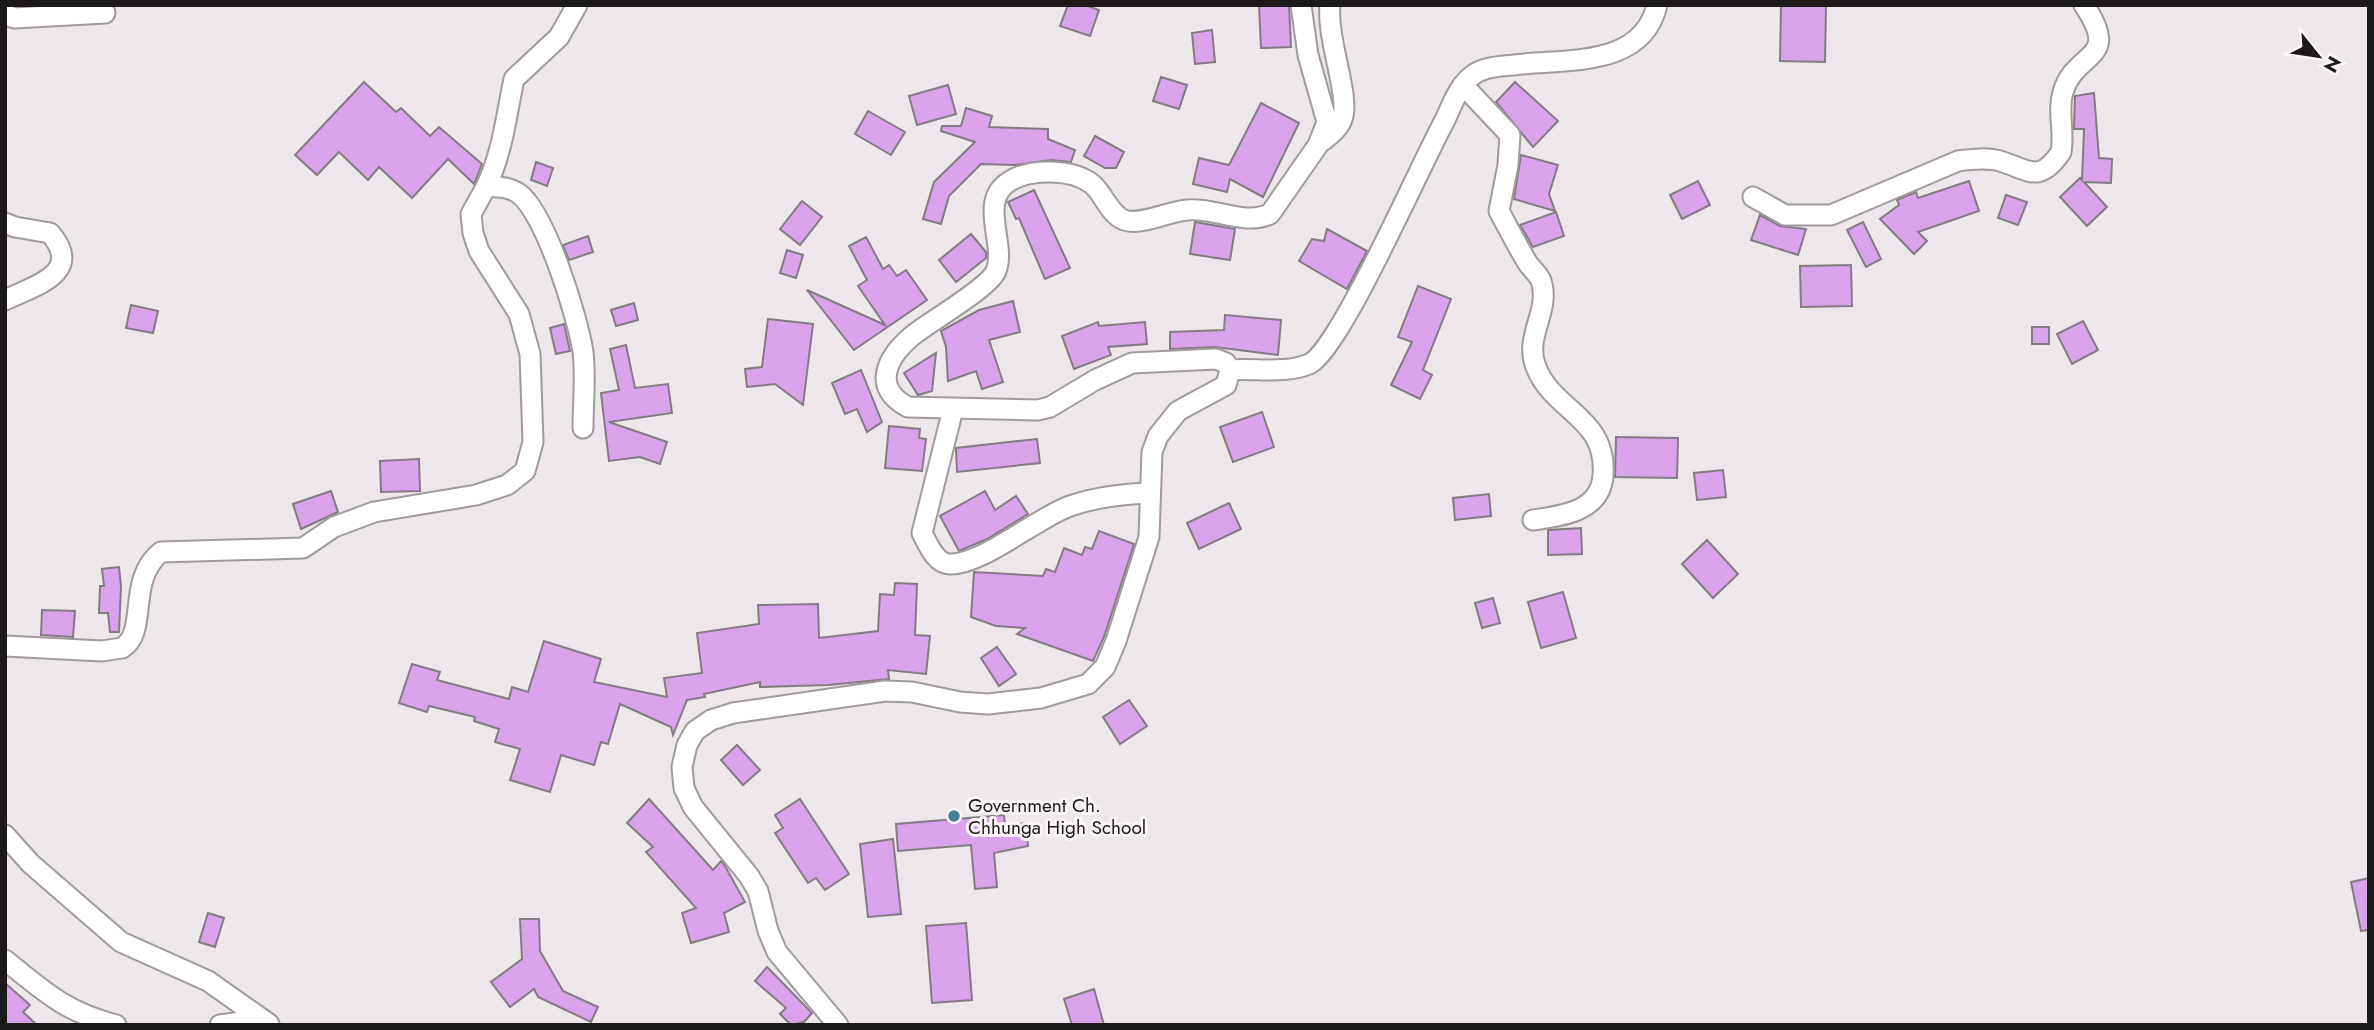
<svg xmlns="http://www.w3.org/2000/svg" width="2374" height="1030" viewBox="0 0 2374 1030" font-family="Jost,sans-serif">
<style>
.building{fill:#dba2ec;stroke:#807c81;stroke-width:2}
.lines{fill:none;stroke-linecap:round;stroke-linejoin:round}
.minor-casing{stroke:#a0999d;stroke-width:23}
.minor{stroke:#fff;stroke-width:19}
.poi-dot{fill:#438197;stroke:#faf4f7;stroke-width:2.5}
.labels{text-anchor:middle;dominant-baseline:central;stroke-width:6;stroke-linejoin:round;paint-order:stroke}
.poi-label{font-size:19px;fill:#1c191b;stroke:#faf4f7;text-anchor:start}
</style>
<rect width="100%" height="100%" fill="#ede6ea"/>
<!-- building -->
<g class="building">
<path d="M 1068,5 L 1085,5 L 1099,10 L 1090,36 L 1060,26 Z"/>
<path d="M 1259,5 L 1289,5 L 1291,47 L 1261,48 Z"/>
<path d="M 1781,5 L 1826,5 L 1825,62 L 1780,61 Z"/>
<path d="M 1212,30 L 1215,62 L 1195,64 L 1192,33 Z"/>
<path d="M 1161,77 L 1187,85 L 1179,109 L 1153,101 Z"/>
<path d="M 364,82 L 396,112 L 401,108 L 430,136 L 439,127 L 475,158 L 482,164 L 474,184 L 448,159 L 412,198 L 379,167 L 368,180 L 339,152 L 317,175 L 295,155 Z"/>
<path d="M 1515,82 L 1558,121 L 1533,147 L 1496,102 Z"/>
<path d="M 948,85 L 956,114 L 917,125 L 909,96 Z"/>
<path d="M 2094,93 L 2099,158 L 2112,159 L 2111,183 L 2084,182 L 2107,207 L 2087,226 L 2060,197 L 2080,178 L 2082,180 L 2084,129 L 2074,129 L 2075,96 Z"/>
<path d="M 1261,103 L 1299,123 L 1263,197 L 1230,179 L 1227,192 L 1193,184 L 1199,158 L 1229,165 Z"/>
<path d="M 966,108 L 992,116 L 989,127 L 1048,129 L 1048,139 L 1075,150 L 1071,162 L 1051,160 L 1015,165 L 981,164 L 949,196 L 941,224 L 923,219 L 934,182 L 975,142 L 941,131 L 942,126 L 961,126 Z"/>
<path d="M 868,111 L 905,132 L 891,155 L 855,134 Z"/>
<path d="M 1095,136 L 1124,152 L 1116,168 L 1105,168 L 1084,156 Z"/>
<path d="M 1521,155 L 1558,165 L 1549,194 L 1555,211 L 1514,199 Z"/>
<path d="M 536,162 L 553,168 L 547,186 L 531,180 Z"/>
<path d="M 1698,181 L 1710,205 L 1682,219 L 1670,195 Z"/>
<path d="M 1969,181 L 1979,211 L 1918,232 L 1927,241 L 1914,254 L 1880,219 L 1899,205 L 1897,200 L 1916,192 L 1918,198 Z"/>
<path d="M 1034,190 L 1070,268 L 1045,279 L 1019,218 L 1016,219 L 1008,202 Z"/>
<path d="M 2006,195 L 2027,202 L 2018,225 L 1998,218 Z"/>
<path d="M 802,201 L 822,217 L 800,245 L 780,229 Z"/>
<path d="M 1556,212 L 1564,236 L 1533,247 L 1520,225 Z"/>
<path d="M 1760,215 L 1780,226 L 1806,229 L 1798,255 L 1751,240 Z"/>
<path d="M 1195,222 L 1235,229 L 1230,260 L 1190,254 Z"/>
<path d="M 1863,222 L 1881,259 L 1866,267 L 1847,230 Z"/>
<path d="M 1327,229 L 1367,251 L 1347,289 L 1299,261 L 1312,239 L 1324,241 Z"/>
<path d="M 971,234 L 986,252 L 986,258 L 956,282 L 939,260 Z"/>
<path d="M 588,236 L 593,252 L 569,260 L 563,245 Z"/>
<path d="M 866,237 L 883,269 L 889,265 L 897,276 L 906,270 L 927,300 L 854,350 L 807,290 L 885,325 L 858,286 L 867,280 L 849,246 Z"/>
<path d="M 787,250 L 803,255 L 796,278 L 780,273 Z"/>
<path d="M 1851,265 L 1852,306 L 1801,307 L 1800,266 Z"/>
<path d="M 1418,286 L 1451,299 L 1423,370 L 1432,375 L 1420,399 L 1391,385 L 1412,342 L 1398,337 Z"/>
<path d="M 1013,301 L 1020,332 L 989,340 L 1003,382 L 982,389 L 976,371 L 948,381 L 946,347 L 941,331 L 979,310 Z"/>
<path d="M 634,303 L 638,320 L 616,326 L 611,310 Z"/>
<path d="M 131,305 L 158,311 L 153,333 L 126,328 Z"/>
<path d="M 1225,315 L 1281,320 L 1278,355 L 1215,347 L 1170,349 L 1170,332 L 1224,330 Z"/>
<path d="M 768,319 L 813,324 L 803,405 L 775,384 L 747,387 L 745,369 L 762,367 Z"/>
<path d="M 2083,321 L 2098,350 L 2072,364 L 2057,334 Z"/>
<path d="M 1098,322 L 1099,326 L 1145,322 L 1147,344 L 1108,347 L 1111,355 L 1074,369 L 1062,336 Z"/>
<path d="M 564,324 L 570,351 L 556,354 L 550,328 Z"/>
<rect x="2032" y="327" width="17" height="17"/>
<path d="M 626,345 L 635,388 L 668,384 L 672,413 L 609,422 L 667,442 L 660,464 L 640,457 L 609,461 L 601,393 L 619,390 L 610,349 Z"/>
<path d="M 936,353 L 932,391 L 918,395 L 904,373 Z"/>
<path d="M 861,370 L 882,422 L 867,432 L 857,409 L 845,414 L 832,383 Z"/>
<path d="M 1262,412 L 1274,447 L 1233,462 L 1220,427 Z"/>
<path d="M 889,426 L 920,429 L 919,438 L 926,439 L 922,471 L 885,468 Z"/>
<path d="M 1616,437 L 1678,438 L 1677,478 L 1615,477 Z"/>
<path d="M 1037,439 L 1040,463 L 957,472 L 956,448 Z"/>
<path d="M 419,459 L 420,491 L 381,492 L 380,461 Z"/>
<path d="M 1723,470 L 1726,497 L 1697,500 L 1694,473 Z"/>
<path d="M 331,491 L 338,512 L 301,529 L 293,504 Z"/>
<path d="M 985,491 L 995,510 L 1016,496 L 1028,514 L 987,539 L 959,551 L 940,516 Z"/>
<path d="M 1489,494 L 1491,516 L 1455,520 L 1453,498 Z"/>
<path d="M 1229,503 L 1241,529 L 1199,549 L 1187,523 Z"/>
<path d="M 1581,528 L 1582,554 L 1548,555 L 1548,530 Z"/>
<path d="M 1099,531 L 1134,544 L 1104,637 L 1093,661 L 1017,634 L 1025,628 L 996,626 L 971,617 L 974,572 L 1043,576 L 1046,569 L 1055,572 L 1064,548 L 1082,555 L 1085,547 L 1092,549 Z"/>
<path d="M 1707,540 L 1738,574 L 1713,598 L 1682,564 Z"/>
<path d="M 119,567 L 121,586 L 119,632 L 110,632 L 108,613 L 99,613 L 100,586 L 104,586 L 102,569 Z"/>
<path d="M 895,583 L 917,584 L 915,635 L 930,636 L 926,674 L 888,670 L 889,679 L 828,685 L 760,687 L 760,682 L 704,694 L 705,697 L 687,700 L 673,735 L 671,727 L 620,704 L 608,744 L 601,742 L 594,765 L 561,755 L 550,792 L 510,780 L 520,749 L 495,742 L 499,729 L 474,721 L 475,717 L 429,706 L 427,712 L 399,703 L 412,664 L 440,672 L 437,680 L 509,699 L 512,687 L 528,692 L 544,641 L 601,659 L 594,682 L 667,697 L 664,678 L 702,673 L 697,633 L 759,624 L 758,605 L 818,604 L 819,638 L 878,631 L 880,594 L 894,595 Z"/>
<path d="M 1563,592 L 1576,638 L 1541,648 L 1528,602 Z"/>
<path d="M 1493,598 L 1500,623 L 1482,628 L 1475,603 Z"/>
<path d="M 42,610 L 75,611 L 73,637 L 41,635 Z"/>
<path d="M 997,647 L 1016,674 L 999,686 L 981,658 Z"/>
<path d="M 1129,700 L 1147,726 L 1120,744 L 1103,717 Z"/>
<path d="M 737,745 L 760,770 L 743,785 L 721,760 Z"/>
<path d="M 649,799 L 713,870 L 721,861 L 725,866 L 745,902 L 724,913 L 729,932 L 691,943 L 682,913 L 696,908 L 646,852 L 653,847 L 627,823 Z"/>
<path d="M 800,799 L 849,874 L 825,890 L 816,878 L 808,883 L 775,833 L 783,828 L 775,815 Z"/>
<path d="M 1004,815 L 1005,826 L 1026,823 L 1028,846 L 994,853 L 997,887 L 975,889 L 971,845 L 898,851 L 896,824 Z"/>
<path d="M 893,839 L 901,914 L 868,917 L 860,844 Z"/>
<path d="M 2369,878 L 2369,930 L 2361,931 L 2351,882 Z"/>
<path d="M 208,913 L 224,918 L 215,947 L 199,942 Z"/>
<path d="M 520,919 L 539,919 L 540,951 L 563,991 L 598,1007 L 591,1022 L 538,997 L 534,989 L 510,1007 L 491,982 L 522,959 Z"/>
<path d="M 966,923 L 972,1000 L 932,1003 L 926,926 Z"/>
<path d="M 767,967 L 812,1013 L 804,1022 L 791,1025 L 780,1014 L 786,1008 L 755,981 Z"/>
<path d="M 5,983 L 30,1005 L 23,1012 L 37,1025 L 5,1025 Z"/>
<path d="M 1094,989 L 1104,1025 L 1072,1025 L 1064,999 Z"/>
</g>
<g class="lines">
<defs>
<g id="minor">
<path d="M 5,14 L 14,18 L 105,13"/>
<path d="M 1463,85 L 1510,135 L 1508,165 L 1499,211 C 1508,228 1517,245 1527,262 C 1531,269 1541,276 1542,284 C 1549,314 1524,337 1536,367 C 1553,412 1608,417 1603,476 C 1600,512 1561,516 1533,520"/>
<path d="M 1324,140 C 1331,134 1339,128 1342,119 C 1351,98 1326,38 1330,5"/>
<path d="M 486,187 C 503,151 506,117 514,79 L 559,37 L 577,5"/>
<path d="M 1753,197 L 1785,215 L 1831,215 L 1958,161 C 1972,159 1989,157 2003,162 C 2030,171 2040,183 2061,152 C 2065,132 2057,112 2063,92 C 2076,49 2122,62 2084,5"/>
<path d="M 5,223 L 15,227 L 50,233 C 85,274 33,286 5,300"/>
<path d="M 1230,370 C 1255,368 1286,374 1309,364 C 1339,352 1423,159 1445,120 C 1452,105 1459,85 1473,75 C 1484,67 1501,66 1514,65 C 1565,58 1642,69 1657,5"/>
<path d="M 953,409 L 922,533 C 928,544 935,563 949,564 C 981,566 1038,517 1070,506 C 1096,497 1122,494 1149,493"/>
<path d="M 5,646 L 102,651 L 122,648 C 149,632 126,580 161,552 L 303,548 L 334,527 L 374,512 L 476,495 L 507,485 L 525,471 L 533,442 L 530,354 L 519,314 L 479,251 L 473,233 L 471,214 L 486,187 C 497,186 509,187 518,193 C 545,211 578,318 583,352 C 586,376 583,403 583,428"/>
<path d="M 5,835 L 31,864 L 121,942 L 208,981 L 269,1024"/>
<path d="M 5,960 C 46,993 64,1011 116,1025"/>
<path d="M 220,1025 L 249,1021 L 268,1024"/>
<path d="M 838,1025 L 777,952 L 768,931 L 758,891 L 749,876 L 693,807 L 684,788 L 682,767 L 687,745 L 695,731 L 711,720 L 733,713 L 885,691 L 912,692 L 960,702 L 988,704 L 1041,698 L 1088,684 L 1105,667 L 1116,641 L 1149,537 L 1152,452 L 1158,436 L 1178,411 L 1226,385 L 1230,370 L 1226,363 L 1216,359 L 1132,363 L 1095,380 L 1050,407 L 1038,410 L 908,407 C 871,388 887,357 912,336 C 929,322 989,288 996,271 C 1007,244 977,201 1010,181 C 1031,168 1073,169 1092,184 C 1104,194 1109,214 1124,220 C 1141,226 1169,211 1187,210 C 1214,207 1244,226 1270,214 L 1318,145 L 1327,122 L 1308,55 L 1301,5"/>
</g>
</defs>
<!-- minor casing -->
<use href="#minor" class="minor-casing"/>
<!-- minor -->
<use href="#minor" class="minor"/>
</g>
<!-- markers -->
<circle class="poi-dot" cx="954" cy="816" r="7"/>
<g class="labels">
<!-- poi labels -->
<g class="poi-label">
<text x="968" y="805">Government Ch.<tspan x="968" dy="22">Chhunga High School</tspan></text>
</g>
</g>
<!-- border -->
<rect width="2374" height="1030" fill="none" stroke="#1c191b" stroke-width="14"/>
<!-- north arrow -->
<g transform="translate(2318 56) rotate(120)" stroke="#faf4f7" stroke-width="5" paint-order="stroke">
<path d="M0-5L12 26L0 18L-12 26Z" fill="#1c191b"/>
<text y="-10" font-size="19" font-weight="bold" text-anchor="middle" fill="#1c191b">N</text>
</g>
</svg>
